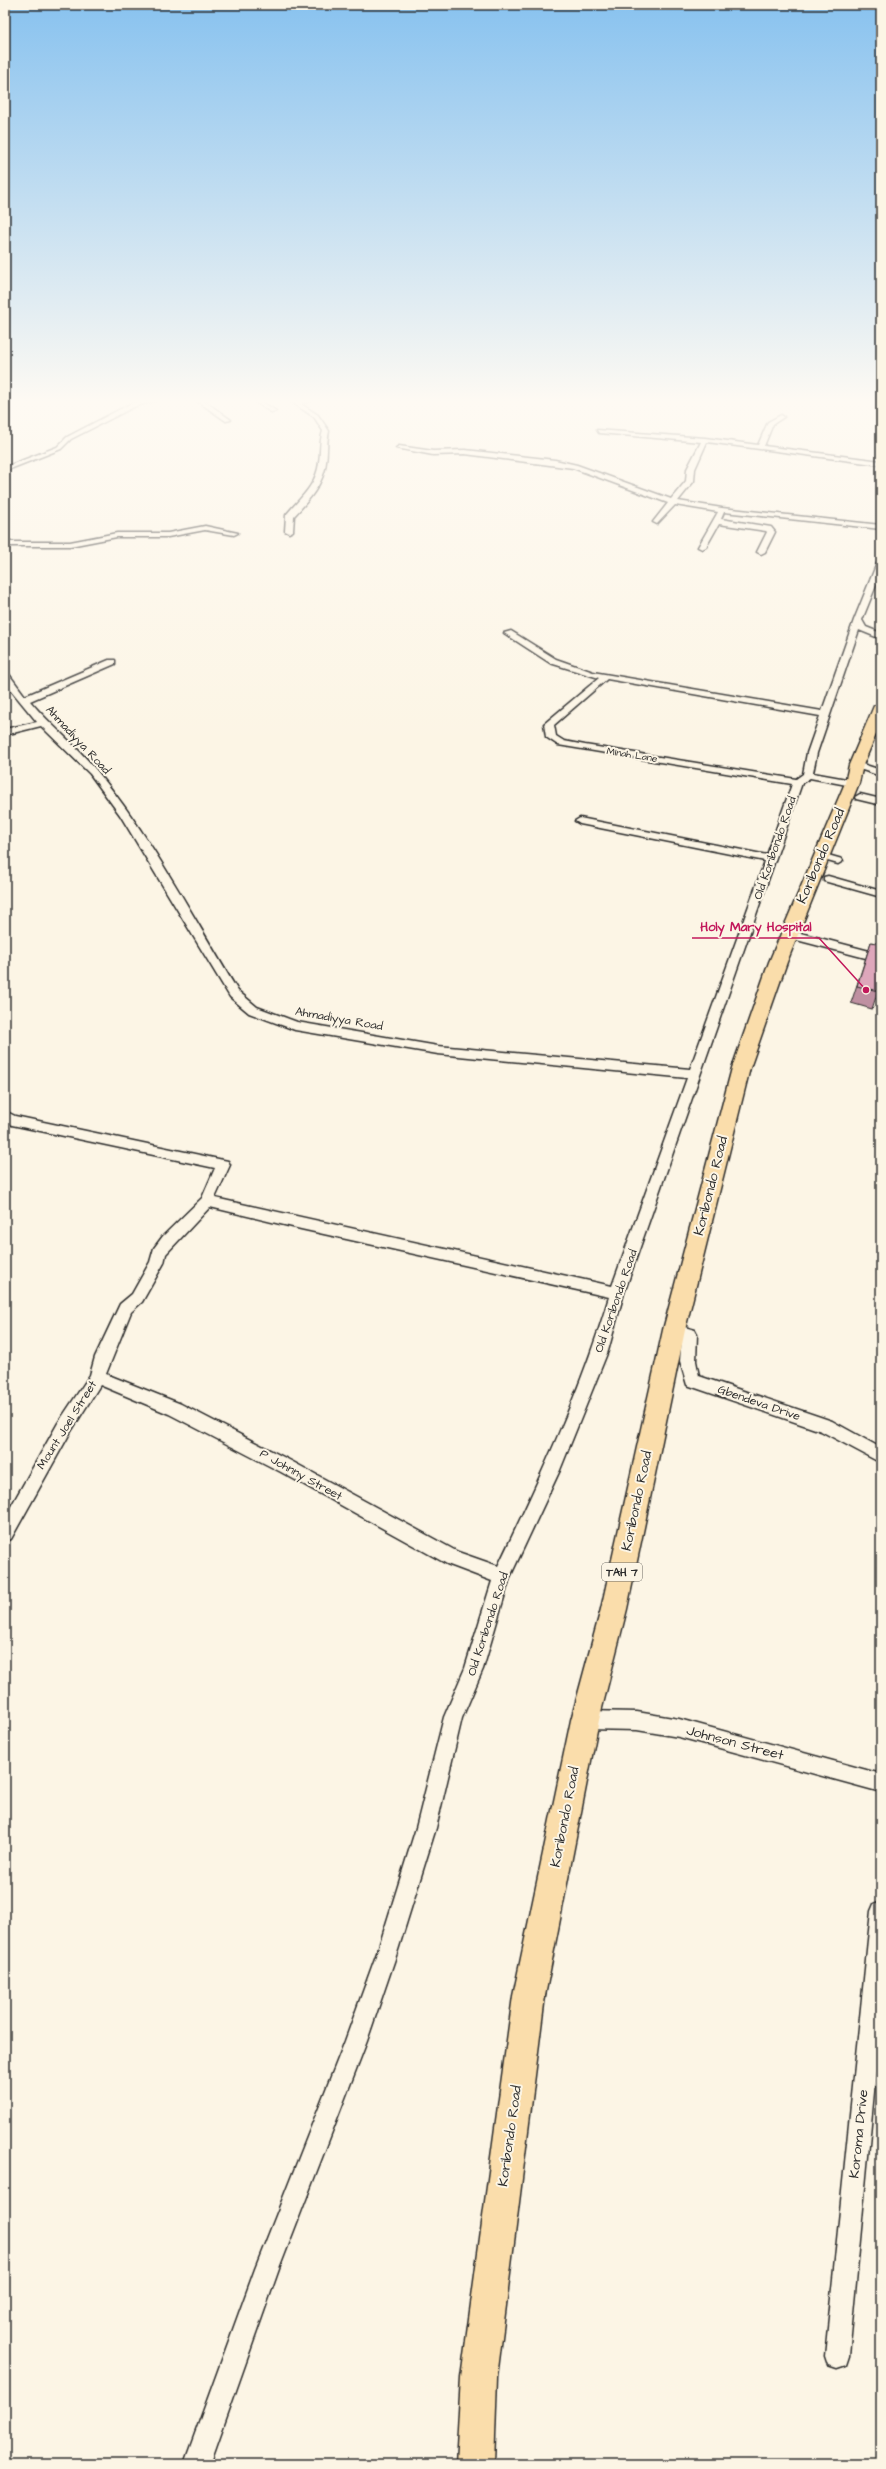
<svg xmlns="http://www.w3.org/2000/svg" width="886" height="2469" viewBox="0 0 886 2469" font-family="'Architects Daughter',sans-serif">
<style>
.lines{fill:none;stroke-linecap:round;stroke-linejoin:round}
.minor-casing{stroke:#2b2b2b;stroke-width:3}
.highway-casing{stroke:#2b2b2b;stroke-width:3}
.minor{fill:#fcf5e5;fill-rule:evenodd}
.highway{fill:#faddab;fill-rule:evenodd}
.wall{fill:#bf90a1;stroke:#2b2b2b}
.building{fill:#dea7bb;stroke:#2b2b2b}
.labels{text-anchor:middle;dominant-baseline:central;stroke-width:4;stroke-linejoin:round;paint-order:stroke}
.far-street-label{font-size:10px;fill:#2b2b2b;stroke:#fcf5e5}
.shield{fill:#fcf5e5;stroke:#6a6863;stroke-width:1}
.shield-label{font-size:11px;font-weight:bold;fill:#2b2b2b}
.street-label{font-size:12px;fill:#2b2b2b;stroke:#fcf5e5}
.near-street-label{font-size:14px;fill:#2b2b2b;stroke:#fcf5e5}
.leader{fill:none;stroke:#c2185b;stroke-width:1.5}
.callout-dot{fill:#c2185b;stroke:#fcf5e5;stroke-width:1.5}
.callout-label{font-size:13px;text-anchor:middle;font-weight:bold;fill:#c2185b;stroke:#fcf5e5;stroke-width:4;stroke-linejoin:round;paint-order:stroke}
</style>
<rect width="100%" height="100%" fill="#fcf5e5"/>
<filter id="ink" filterUnits="userSpaceOnUse"><feTurbulence type="fractalNoise" baseFrequency=".025" numOctaves="2"/><feDisplacementMap in="SourceGraphic" scale="8" xChannelSelector="R" yChannelSelector="G"/><feConvolveMatrix kernelMatrix="1 2 1 2 8 2 1 2 1" color-interpolation-filters="sRGB"/></filter>
<g filter="url(#ink)">
<g class="lines">
<defs>
<g id="minor">
<path d="M 155,398 L 165,398 L 136,406 L 71,439 L 61,449 L 5,471 L 5,467 L 57,447 L 67,437 L 132,403 Z"/>
<path d="M 193,398 L 200,398 L 231,420 L 226,421 Z"/>
<path d="M 249,398 L 256,398 L 276,411 L 271,412 Z"/>
<path d="M 305,398 L 311,398 L 311,400 L 301,404 L 318,415 L 329,431 C 326,445 328,450 326,462 C 324,484 308,501 294,516 L 293,531 L 289,533 L 285,531 L 286,515 C 299,499 317,485 319,462 C 321,450 319,444 323,431 L 314,417 L 293,403 Z"/>
<path d="M 781,415 L 784,417 L 773,424 L 764,446 L 881,461 L 881,465 L 707,442 L 695,469 L 694,481 L 678,501 L 722,508 L 881,525 L 881,529 L 724,512 L 721,519 L 771,527 L 775,532 L 765,552 L 761,554 L 757,552 L 767,532 L 766,531 L 719,524 L 706,547 L 702,549 L 698,547 L 718,512 L 675,505 L 657,524 L 653,522 L 668,503 L 573,468 L 465,454 L 433,455 L 396,448 L 399,446 L 433,451 L 465,450 L 555,460 L 577,465 L 671,499 L 686,481 L 687,469 L 701,442 L 599,433 L 597,430 L 705,438 L 758,445 L 768,422 Z"/>
<path d="M 205,526 L 238,533 L 234,535 L 205,530 L 168,537 L 117,537 L 70,546 L 5,546 L 5,542 L 70,542 L 117,533 L 168,533 Z"/>
<path d="M 881,561 L 881,573 L 862,620 L 866,627 L 881,633 L 881,639 L 859,630 L 817,753 L 813,773 L 852,780 L 857,783 L 852,786 L 810,778 L 802,783 L 624,1293 L 608,1351 L 560,1470 L 510,1577 L 483,1669 L 462,1718 L 436,1828 L 398,1950 L 367,2041 L 279,2269 L 210,2464 L 184,2464 L 255,2269 L 345,2041 L 378,1950 L 416,1828 L 444,1717 L 465,1668 L 492,1581 L 447,1564 L 281,1472 L 169,1414 L 100,1385 L 70,1433 L 11,1539 L 5,1541 L 5,1517 L 58,1423 L 90,1375 L 95,1357 L 120,1304 L 132,1294 L 150,1262 L 154,1248 L 163,1236 L 202,1198 L 215,1168 L 12,1125 L 5,1122 L 5,1111 L 15,1116 L 228,1161 L 230,1165 L 215,1198 L 612,1286 L 687,1078 L 438,1054 L 295,1030 L 249,1013 L 230,997 L 120,815 L 90,774 L 41,726 L 5,735 L 5,729 L 37,722 L 6,684 L 5,672 L 8,673 L 25,696 L 109,660 L 115,660 L 115,664 L 30,701 C 51,726 77,746 97,771 C 151,836 194,919 238,991 L 257,1007 L 297,1022 L 438,1046 L 690,1069 L 765,861 L 580,824 L 575,821 L 580,818 L 767,855 L 792,784 L 558,745 L 546,737 L 544,724 L 599,678 L 550,663 L 504,633 L 511,631 L 556,659 L 593,672 L 822,711 L 854,620 L 877,563 ZM 607,679 L 820,716 L 807,753 L 803,774 L 796,779 L 585,745 L 564,741 L 556,736 L 554,725 ZM 210,1207 L 301,1229 L 609,1297 C 581,1391 540,1478 498,1566 L 458,1552 L 293,1462 L 181,1404 L 106,1374 L 131,1312 L 142,1302 L 164,1263 L 166,1254 Z"/>
<path d="M 856,762 L 881,770 L 881,776 L 853,767 L 853,763 Z"/>
<path d="M 860,794 L 881,799 L 881,805 L 856,799 L 855,797 Z"/>
<path d="M 821,853 L 842,859 L 843,861 L 838,864 L 817,858 L 817,854 Z"/>
<path d="M 828,876 L 881,891 L 881,897 L 824,881 L 824,877 Z"/>
<path d="M 789,930 L 881,954 L 881,962 L 785,937 L 785,931 Z"/>
<path d="M 674,1324 L 695,1330 L 697,1334 L 696,1361 L 699,1376 L 832,1421 L 881,1448 L 881,1463 L 821,1431 L 687,1385 L 680,1361 L 682,1338 L 669,1334 L 667,1330 L 669,1326 Z"/>
<path d="M 585,1711 L 637,1712 L 679,1719 L 881,1774 L 881,1792 L 679,1737 L 637,1730 L 585,1729 L 578,1727 L 576,1720 L 578,1713 Z"/>
<path d="M 881,1901 L 881,2018 L 849,2356 L 846,2365 L 837,2368 L 828,2365 L 825,2356 L 871,1911 L 874,1904 Z"/>
</g>
<path id="highway" d="M 881,702 L 881,723 L 863,765 L 859,783 L 787,962 L 750,1068 L 685,1330 L 627,1609 L 599,1720 L 545,1996 L 497,2377 L 494,2464 L 456,2464 L 461,2377 L 513,1996 L 571,1720 L 601,1609 L 663,1330 L 732,1068 L 769,962 L 845,783 L 849,765 L 874,706 Z"/>
</defs>
<!-- minor casing -->
<use href="#minor" class="minor-casing"/>
<!-- highway casing -->
<use href="#highway" class="highway-casing"/>
<!-- minor -->
<use href="#minor" class="minor"/>
<!-- highway -->
<use href="#highway" class="highway"/>
</g>
<!-- wall -->
<path class="wall" d="M 871,942 L 878,991 L 872,1009 L 851,1003 Z"/>
<!-- building -->
<path class="building" d="M 871,942 L 881,944 L 881,982 L 878,991 L 857,986 Z"/>
</g>
<!-- sky -->
<linearGradient id="sky" x2="0" y2="1"><stop stop-color="#88c2ef"/><stop offset="0.54" stop-color="#fefaf3"/><stop offset="1" stop-color="#fefaf3" stop-opacity="0"/></linearGradient>
<rect width="886" height="743" fill="url(#sky)"/>
<g class="labels">
<!-- far-street labels -->
<g class="far-street-label">
<text transform="translate(632 755) rotate(9)">MInah Lane</text>
</g>
<!-- shield labels -->
<rect class="shield" x="602" y="1563" width="40" height="18" rx="3"/>
<g class="shield-label">
<text x="622" y="1572">TAH 7</text>
</g>
<!-- street labels -->
<g class="street-label">
<text transform="translate(78 740) rotate(47)">Ahmadiyya Road</text>
<text transform="translate(775 848) rotate(-71)">Old Koribondo Road</text>
<text transform="translate(339 1019) rotate(10)">Ahmadiyya Road</text>
<text transform="translate(616 1301) rotate(-71)">Old Koribondo Road</text>
<text transform="translate(759 1403) rotate(19)">Gbendeva Drive</text>
<text transform="translate(67 1425) rotate(-58)">Mount Joel Street</text>
<text transform="translate(301 1475) rotate(29)">P Johnny Street</text>
<text transform="translate(488 1624) rotate(-72)">Old Koribondo Road</text>
</g>
<!-- near-street labels -->
<g class="near-street-label">
<text transform="translate(821 856) rotate(-67)">Koribondo Road</text>
<text transform="translate(711 1186) rotate(-76)">Koribondo Road</text>
<text transform="translate(637 1501) rotate(-78)">Koribondo Road</text>
<text transform="translate(735 1743) rotate(15)">Johnson Street</text>
<text transform="translate(565 1817) rotate(-79)">Koribondo Road</text>
<text transform="translate(859 2134) rotate(-84)">Koroma Drive</text>
<text transform="translate(510 2136) rotate(-82)">Koribondo Road</text>
</g>
</g>
<!-- callouts -->
<path class="leader" d="M866 990L819 938H692"/>
<circle class="callout-dot" cx="866" cy="990" r="4"/>
<g class="callout-label">
<text x="756" y="931">Holy Mary Hospital</text>
</g>
<!-- margin -->
<rect width="886" height="2469" fill="none" stroke="#fcf5e5" stroke-width="20"/>
<rect x="10" y="10" width="866" height="2449" fill="none" stroke="#2b2b2b" stroke-width="1.5" filter="url(#ink)"/>
</svg>
